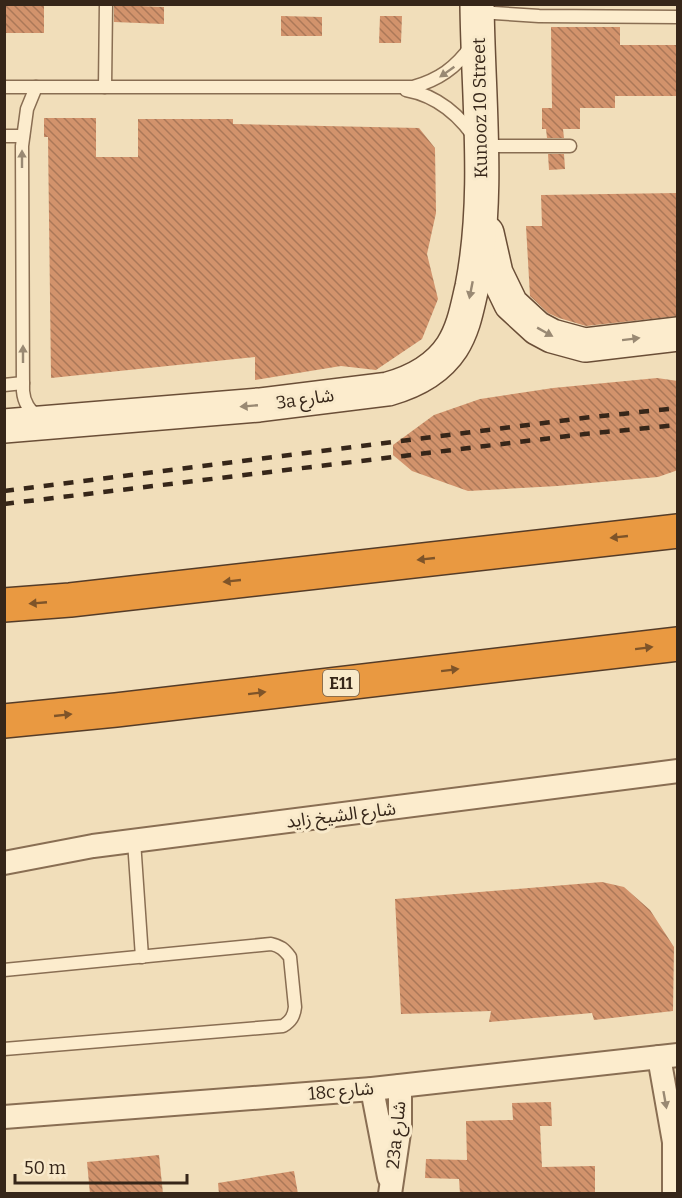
<svg xmlns="http://www.w3.org/2000/svg" width="682" height="1198" viewBox="0 0 682 1198" font-family="Bitter,'Noto Sans Arabic',serif">
<style>
.building{fill:url(#building-back-hatch)}
.lines{fill:none;stroke-linecap:round;stroke-linejoin:round}
.lane-casing{stroke:#896e53;stroke-width:15}
.street-casing{stroke:#896e53;stroke-width:26}
.secondary-casing{stroke:#6a4e37;stroke-width:36}
.highway-casing{stroke:#553c28;stroke-width:36}
.lane{stroke:#fceccd;stroke-width:12}
.street{stroke:#fceccd;stroke-width:22}
.secondary{stroke:#fceccd;stroke-width:33}
.highway{stroke:#e99941;stroke-width:33}
.rail{stroke:#362619;stroke-width:4.5;stroke-dasharray:10 10;stroke-linecap:butt}
.oneway{fill:#998973}
.oneway2{fill:#7e5429}
.labels{text-anchor:middle;dominant-baseline:central;stroke-width:6;stroke-linejoin:round;paint-order:stroke}
.shield{fill:#f8e9ca;stroke:#70604e;stroke-width:1.5}
.shield-label{font-size:16px;font-weight:bold;fill:#362619}
.street-label{font-size:18px;fill:#362619;stroke:#f8e9ca}
</style>
<defs>
<pattern id="building-back-hatch" width="6" height="6" patternUnits="userSpaceOnUse" patternTransform="scale(1.5)"><rect width="6" height="6" fill="#d2936c"/><path d="M-1 5l2 2M0 0l6 6M5-1l2 2" fill="none" stroke="#ab7858"/></pattern>
</defs>
<rect width="100%" height="100%" fill="#f1deba"/>
<!-- building -->
<g class="building">
<rect x="4" y="4" width="40" height="29"/>
<path d="M 114,5 L 164,7 L 164,24 L 114,22 Z"/>
<path d="M 281,16 L 322,17 L 322,36 L 281,36 Z"/>
<path d="M 380,16 L 402,16 L 401,43 L 379,43 Z"/>
<path d="M 551,27 L 620,27 L 620,45 L 678,45 L 678,96 L 615,96 L 615,108 L 580,108 L 580,129 L 563,129 L 564,138 L 547,138 L 546,129 L 542,129 L 542,108 L 552,108 Z"/>
<path d="M 44,118 L 96,118 L 96,157 L 138,157 L 138,119 L 233,119 L 233,124 L 419,128 L 435,148 L 436,213 L 427,254 L 438,299 L 422,339 L 376,370 L 341,366 L 255,380 L 255,357 L 51,378 L 48,137 L 44,137 Z"/>
<path d="M 548,154 L 564,154 L 565,169 L 549,170 Z"/>
<path d="M 678,193 L 678,316 L 586,326 L 559,318 L 548,313 L 530,296 L 526,226 L 542,226 L 541,195 Z"/>
<path d="M 657,378 L 678,381 L 678,470 L 658,477 L 557,486 L 468,491 L 412,471 L 393,455 L 393,445 L 434,415 L 480,399 L 553,388 Z"/>
<path d="M 602,882 L 624,887 L 650,910 L 674,947 L 673,1011 L 594,1020 L 592,1013 L 489,1022 L 491,1011 L 401,1014 L 395,899 Z"/>
<path d="M 551,1102 L 552,1126 L 540,1126 L 542,1167 L 595,1166 L 595,1194 L 460,1194 L 459,1179 L 425,1178 L 426,1159 L 467,1160 L 466,1121 L 513,1120 L 512,1103 Z"/>
<path d="M 159,1155 L 163,1194 L 90,1194 L 87,1162 Z"/>
<path d="M 294,1171 L 298,1194 L 219,1194 L 218,1183 Z"/>
</g>
<g class="lines">
<defs>
<g id="lane">
<path d="M 478,12 L 539,16 L 678,17"/>
<path d="M 4,87 L 413,87 C 438,80 456,68 471,46"/>
<path d="M 36,87 L 27,109 L 22,146 L 23,391 C 24,403 29,410 39,418"/>
<path d="M 105,87 L 106,4"/>
<path d="M 406,90 C 439,96 463,118 480,146 L 570,146"/>
<path d="M 4,136 L 23,136"/>
<path d="M 4,385 L 23,383"/>
<path d="M 134,841 L 142,957"/>
<path d="M 4,970 L 271,944 C 280,946 284,949 290,957 L 295,1007 C 294,1016 291,1021 283,1026 L 4,1049"/>
</g>
<g id="street">
<path d="M 4,863 L 93,846 L 678,771"/>
<path d="M 659,1057 L 674,1142"/>
<path d="M 372,1089 L 389,1177"/>
<path d="M 4,1117 L 372,1089 L 678,1055"/>
<path d="M 390,1194 L 400,1126 L 400,1086"/>
<path d="M 674,1194 L 674,1142 L 677,1126"/>
</g>
<g id="secondary">
<path d="M 487,233 L 496,273 L 511,304 L 537,328 L 552,336 L 585,345 L 678,334"/>
<path d="M 4,426 L 259,405 L 388,389 C 413,382 437,370 452,347 C 464,328 467,308 472,287 C 490,195 478,98 477,4"/>
</g>
<g id="highway">
<path d="M 4,605 L 70,600 L 678,531"/>
<path d="M 4,721 L 116,710 L 678,644"/>
</g>
</defs>
<!-- lane casing -->
<use href="#lane" class="lane-casing"/>
<!-- street casing -->
<use href="#street" class="street-casing"/>
<!-- secondary casing -->
<use href="#secondary" class="secondary-casing"/>
<!-- highway casing -->
<use href="#highway" class="highway-casing"/>
<!-- lane -->
<use href="#lane" class="lane"/>
<!-- street -->
<use href="#street" class="street"/>
<!-- secondary -->
<use href="#secondary" class="secondary"/>
<!-- highway -->
<use href="#highway" class="highway"/>
<!-- rail -->
<g class="rail">
<path d="M 4,491 L 583,418 L 678,408"/>
<path d="M 4,504 L 585,434 L 678,425"/>
</g>
</g>
<!-- one-way arrows -->
<defs><path id="oneway-solid" d="M-6-.8H1V-3.2L6.5 0L1 3.2V.8H-6Z" transform="scale(1.5)"/></defs>
<g class="oneway">
<use href="#oneway-solid" transform="translate(447 72) rotate(145)"/>
<use href="#oneway-solid" transform="translate(22 159) rotate(-90)"/>
<use href="#oneway-solid" transform="translate(471 290) rotate(101)"/>
<use href="#oneway-solid" transform="translate(545 332) rotate(29)"/>
<use href="#oneway-solid" transform="translate(631 339) rotate(-7)"/>
<use href="#oneway-solid" transform="translate(23 354) rotate(-90)"/>
<use href="#oneway-solid" transform="translate(249 406) rotate(175)"/>
<use href="#oneway-solid" transform="translate(665 1100) rotate(80)"/>
</g>
<g class="oneway2">
<use href="#oneway-solid" transform="translate(619 537) rotate(174)"/>
<use href="#oneway-solid" transform="translate(426 559) rotate(174)"/>
<use href="#oneway-solid" transform="translate(232 581) rotate(174)"/>
<use href="#oneway-solid" transform="translate(38 603) rotate(175)"/>
<use href="#oneway-solid" transform="translate(644 648) rotate(-7)"/>
<use href="#oneway-solid" transform="translate(450 670) rotate(-7)"/>
<use href="#oneway-solid" transform="translate(257 693) rotate(-7)"/>
<use href="#oneway-solid" transform="translate(63 715) rotate(-6)"/>
</g>
<g class="labels">
<!-- shield labels -->
<rect class="shield" x="323" y="670" width="36" height="26" rx="4.5"/>
<g class="shield-label">
<text x="341" y="683">E11</text>
</g>
<!-- street labels -->
<g class="street-label">
<text transform="translate(480 108) rotate(-91)">Kunooz 10 Street</text>
<text transform="translate(305 399) rotate(-8)">3a شارع</text>
<text transform="translate(341 815) rotate(-7)">شارع الشيخ زايد</text>
<text transform="translate(341 1091) rotate(-5)">18c شارع</text>
<text transform="translate(396 1135) rotate(-84)">23a شارع</text>
</g>
</g>
<!-- border -->
<rect width="682" height="1198" fill="none" stroke="#362619" stroke-width="12"/>
<!-- scale -->
<path d="M15 1174v9h172v-9" fill="none" stroke="#362619" stroke-width="3"/>
<text x="24" y="1174" font-size="18" fill="#362619" stroke="#f8e9ca" stroke-width="4.5" paint-order="stroke">50 m</text>
</svg>
